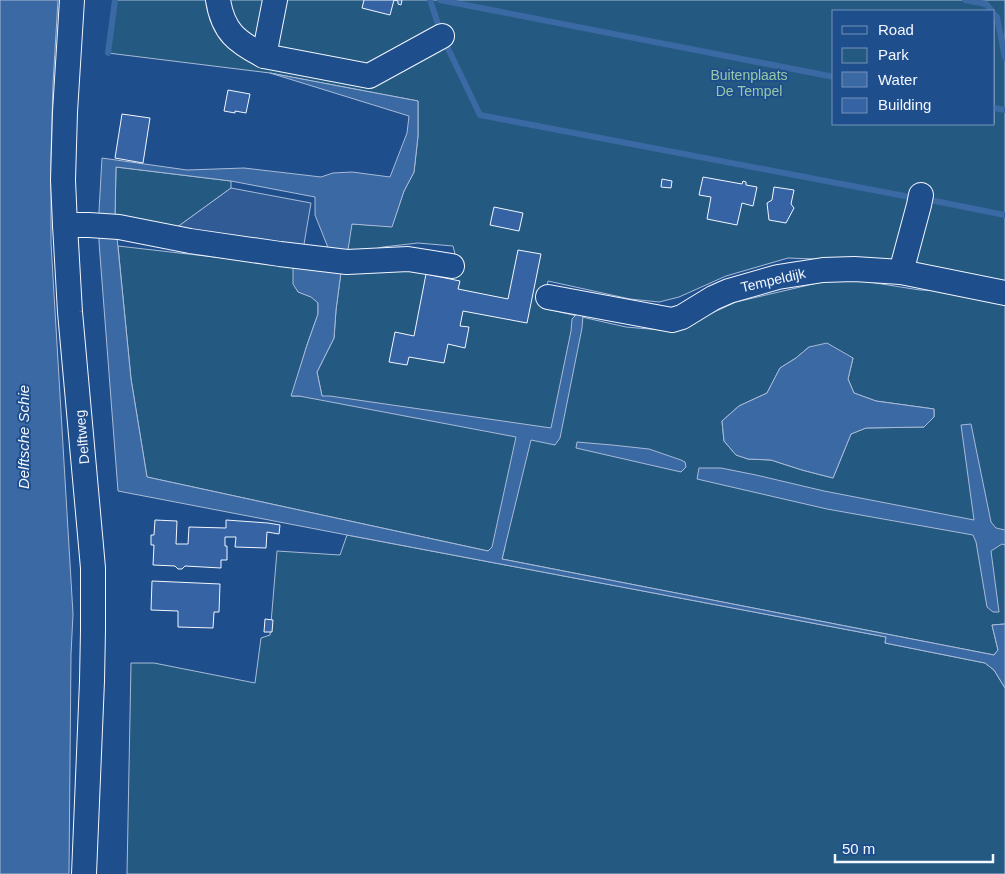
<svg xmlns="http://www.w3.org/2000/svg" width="1005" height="874" viewBox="0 0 1005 874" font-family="Arial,sans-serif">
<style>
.green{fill:#245a82;stroke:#a8bbd7;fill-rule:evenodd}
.parking{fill:#305b95;stroke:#a8bbd7}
.water{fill:#3b69a3;stroke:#a8bbd7}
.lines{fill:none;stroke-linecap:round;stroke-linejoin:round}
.stream{stroke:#3b69a3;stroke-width:6}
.building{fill:#3563a3;stroke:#f2f6ff}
.minor-casing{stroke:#f2f6ff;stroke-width:26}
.minor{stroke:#1f4e8c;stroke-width:24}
.labels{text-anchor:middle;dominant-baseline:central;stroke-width:4;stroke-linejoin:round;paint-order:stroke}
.park-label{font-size:14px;fill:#97c8a6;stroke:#1f4e8c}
.street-label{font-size:14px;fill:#f2f6ff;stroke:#1f4e8c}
.water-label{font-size:15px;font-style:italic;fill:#f2f6ff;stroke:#1f4e8c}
</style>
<rect width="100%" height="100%" fill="#1f4e8c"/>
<!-- green -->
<g class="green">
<path d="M 115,0 L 1005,0 L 1005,284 L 841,260 L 788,258 L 726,276 L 679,297 L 659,302 L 630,299 L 548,281 L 542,308 L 626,327 L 661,330 L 688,324 L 736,302 L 826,281 L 856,280 L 920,290 L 951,291 L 1005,301 L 1005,624 L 992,625 L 998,650 L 994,655 L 502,559 L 505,547 L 492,547 L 488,551 L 147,477 L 131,379 L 118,246 L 293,266 L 298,292 L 312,297 L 318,303 L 318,314 L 307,345 L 292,396 L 322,396 L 317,372 L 334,338 L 336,310 L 341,272 L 402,266 L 460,274 L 453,246 L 418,243 L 383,247 L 347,256 L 351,224 L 392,226 L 404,191 L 414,172 L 418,136 L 418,101 L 270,73 L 108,53 ZM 834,11 L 994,11 L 994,124 L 834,124 ZM 809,347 L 853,358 L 848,379 L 854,393 L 876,401 L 934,409 L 934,417 L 924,427 L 866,428 L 851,434 L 833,478 L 802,470 L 771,460 L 748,459 L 736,455 L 724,441 L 722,421 L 739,406 L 767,393 L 780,368 L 796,358 Z"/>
<path d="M 116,167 L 231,181 L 231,188 L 176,228 L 115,217 Z"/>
<path d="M 347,535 L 886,637 L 885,643 L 985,663 L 994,670 L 1005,688 L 1005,874 L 127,874 L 131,663 L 154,663 L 255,683 L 261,638 L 270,635 L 277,551 L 340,555 Z"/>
</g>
<!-- parking -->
<path class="parking" d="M 231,188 L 311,203 L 303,250 L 176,228 Z"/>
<!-- water -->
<g class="water">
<path d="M 0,0 L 58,0 L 53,84 L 51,155 L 51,243 L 73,614 L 71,654 L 69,874 L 0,874 Z"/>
<path d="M 270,73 L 418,101 L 418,136 L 414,172 L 404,191 L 392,227 L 352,224 L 347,256 L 331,255 L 315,215 L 315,197 L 231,181 L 116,167 L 115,217 L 131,379 L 147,477 L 488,551 L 492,547 L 516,437 L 299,396 L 291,396 L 307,345 L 318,314 L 318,303 L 311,297 L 298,292 L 293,284 L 293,266 L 341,272 L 336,310 L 334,338 L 317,372 L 322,396 L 330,396 L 551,428 L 571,331 L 572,319 L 578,313 L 583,315 L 582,328 L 560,438 L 555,445 L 531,440 L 502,559 L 994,655 L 998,650 L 992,625 L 1005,624 L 1005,688 L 994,670 L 985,663 L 885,643 L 886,637 L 347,535 L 118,491 L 99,242 L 99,211 L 102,158 L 187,170 L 244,168 L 321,177 L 333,173 L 352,172 L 390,177 L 407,133 L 409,116 Z"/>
<path d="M 827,343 L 853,358 L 848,379 L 854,393 L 876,401 L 934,409 L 934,417 L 924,427 L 866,428 L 851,434 L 833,478 L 802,470 L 771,460 L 748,459 L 736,455 L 724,441 L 722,421 L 739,406 L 767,393 L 780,368 L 796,358 L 809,347 Z"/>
<path d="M 971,424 L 991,522 L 996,528 L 1005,530 L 1005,545 L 1002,544 L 991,551 L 999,612 L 993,612 L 987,607 L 976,542 L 973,535 L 827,509 L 697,479 L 699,468 L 721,468 L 756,475 L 824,491 L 974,520 L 961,425 Z"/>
<path d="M 577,442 L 612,445 L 649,449 L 681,460 L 685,462 L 686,467 L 681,472 L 576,448 Z"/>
</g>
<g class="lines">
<!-- stream -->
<g class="stream">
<path d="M 430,0 L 442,36 L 480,115 L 915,198"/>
<path d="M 440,0 L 834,77"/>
<path d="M 965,0 L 986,4 L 992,11"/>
<path d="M 994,14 L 997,17 L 1005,58"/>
<path d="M 108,53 L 115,0"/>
<path d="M 994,108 L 1005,110"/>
<path d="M 925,199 L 1005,215"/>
</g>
</g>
<!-- building -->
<g class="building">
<path d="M 364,0 L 402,0 L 401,5 L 398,4 L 398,1 L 394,0 L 390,15 L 362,8 Z"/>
<path d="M 228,90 L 250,94 L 246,113 L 235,111 L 235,113 L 224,111 Z"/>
<path d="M 122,114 L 150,118 L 143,163 L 115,158 Z"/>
<path d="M 703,177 L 742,184 L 743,181 L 746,182 L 746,185 L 757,187 L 753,206 L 742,203 L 737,225 L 707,219 L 711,197 L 699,195 Z"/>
<path d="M 662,179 L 672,181 L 671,188 L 661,187 Z"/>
<path d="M 774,187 L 794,190 L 791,204 L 794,208 L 786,223 L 769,220 L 767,203 L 772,200 Z"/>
<path d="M 494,207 L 523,213 L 519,231 L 490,225 Z"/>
<path d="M 518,250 L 541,254 L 527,323 L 463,311 L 460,326 L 469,327 L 465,348 L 448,344 L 444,363 L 409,357 L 407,365 L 389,362 L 395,332 L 414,336 L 426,274 L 460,281 L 458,289 L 508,299 Z"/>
<path d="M 155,520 L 177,521 L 176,544 L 188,544 L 189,527 L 226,528 L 226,520 L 268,523 L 280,525 L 279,534 L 267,532 L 266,548 L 235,547 L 236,537 L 225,537 L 225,546 L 227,546 L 227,560 L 221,560 L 221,568 L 185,566 L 182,569 L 178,569 L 175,566 L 153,565 L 154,545 L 151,545 L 151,535 L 154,535 Z"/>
<path d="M 152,581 L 220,584 L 219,612 L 214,612 L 213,628 L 178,627 L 178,611 L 151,610 Z"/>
<path d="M 265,619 L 273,620 L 272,632 L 264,632 Z"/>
</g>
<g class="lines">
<defs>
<g id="minor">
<path d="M 72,0 L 65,112 L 63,180 L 65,225 L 70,312 L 93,568 L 93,630 L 92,681 L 84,874"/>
<path d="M 218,0 C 223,32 237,42 264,56"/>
<path d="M 275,0 L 264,56 L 369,76 L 442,36"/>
<path d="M 65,225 L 89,225 L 119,227 L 190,241 L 280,254 L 347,262 L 408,259 L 452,266"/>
<path d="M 901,272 L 919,205 L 921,195"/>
<path d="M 548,297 L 672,320 L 682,317 L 713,298 L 729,291 L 778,277 L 823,270 L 854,269 L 901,272 L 1005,293"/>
</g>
</defs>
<!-- minor casing -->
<use href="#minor" class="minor-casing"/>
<!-- minor -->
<use href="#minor" class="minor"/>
</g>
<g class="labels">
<!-- park labels -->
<g class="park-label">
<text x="749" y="75">Buitenplaats<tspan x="749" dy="16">De Tempel</tspan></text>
</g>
<!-- street labels -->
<g class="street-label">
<text transform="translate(773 280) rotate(-13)">Tempeldijk</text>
<text transform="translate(82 437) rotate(-95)">Delftweg</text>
</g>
<!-- water labels -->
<g class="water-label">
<text transform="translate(23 437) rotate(-90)">Delftsche Schie</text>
</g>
</g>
<!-- legend -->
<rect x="832" y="10" width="162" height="115" fill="#1f4e8c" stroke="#7391ba"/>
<rect x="842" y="26" width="25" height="8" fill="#1f4e8c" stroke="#7391ba"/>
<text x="878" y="35" font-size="15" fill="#f2f6ff">Road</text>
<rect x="842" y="48" width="25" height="15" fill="#245a82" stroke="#7391ba"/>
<text x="878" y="60" font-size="15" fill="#f2f6ff">Park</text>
<rect x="842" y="72" width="25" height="15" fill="#3b69a3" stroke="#7391ba"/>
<text x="878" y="85" font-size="15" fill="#f2f6ff">Water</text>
<rect x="842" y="98" width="25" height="15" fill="#3563a3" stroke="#7391ba"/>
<text x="878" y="110" font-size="15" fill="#f2f6ff">Building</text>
<!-- scale -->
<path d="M835 854v8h158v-8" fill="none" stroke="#f2f6ff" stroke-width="2.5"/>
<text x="842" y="854" font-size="15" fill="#f2f6ff" stroke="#1f4e8c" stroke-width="4" paint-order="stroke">50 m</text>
</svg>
